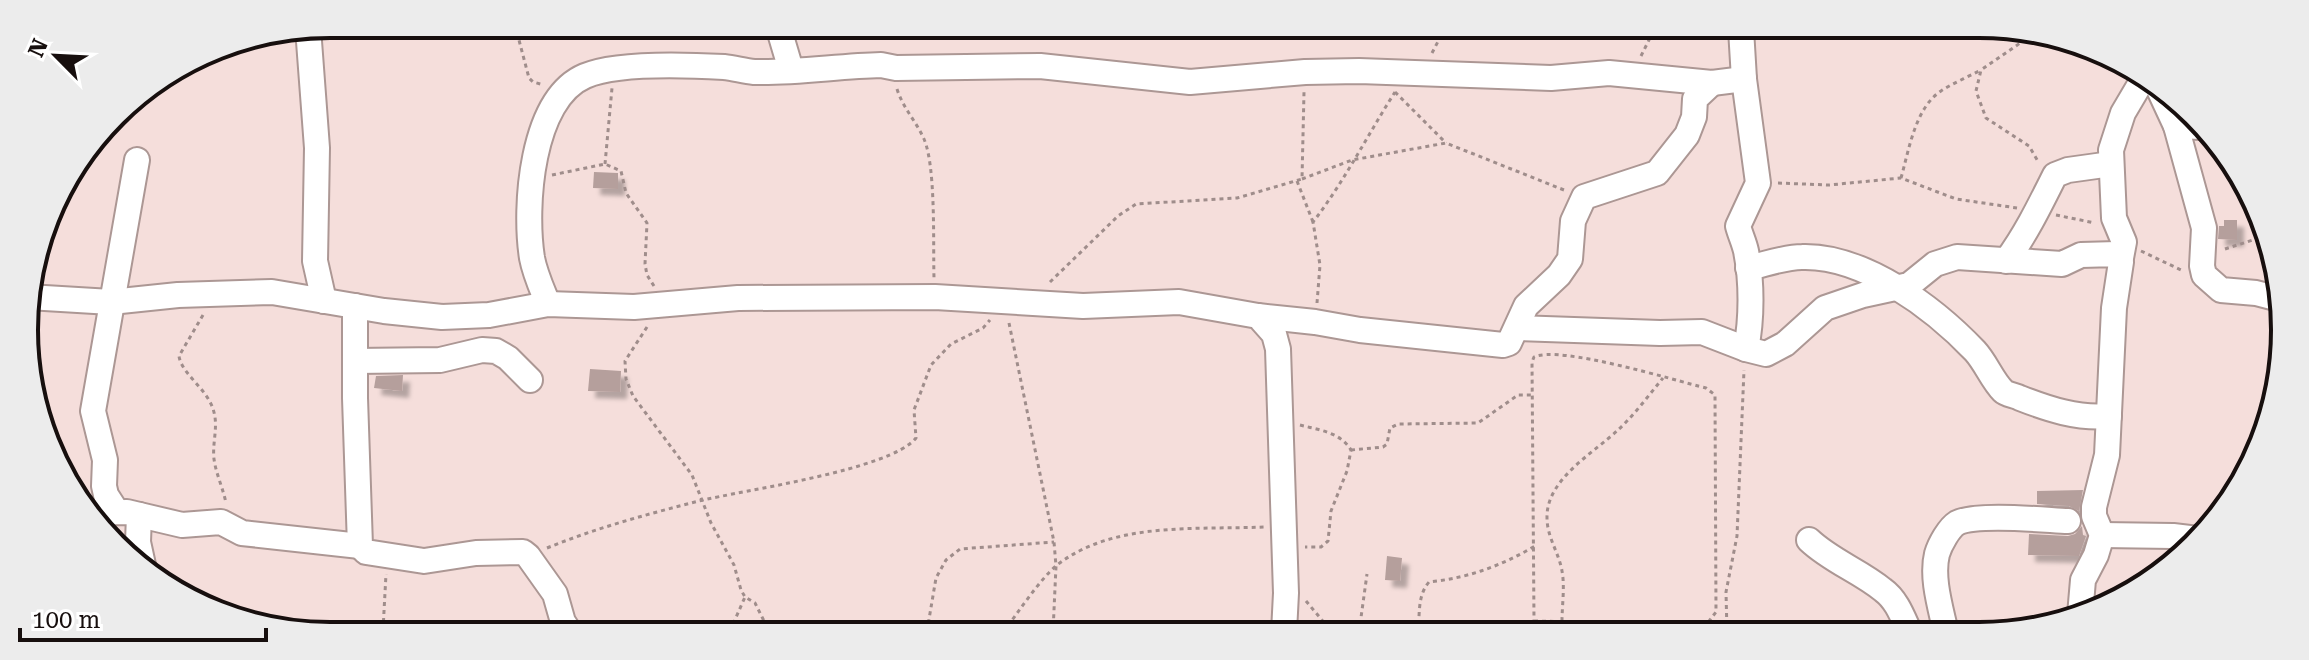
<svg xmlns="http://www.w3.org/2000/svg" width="2309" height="660" viewBox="0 0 2309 660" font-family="'Roboto Serif',serif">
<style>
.building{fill:#b59f9c;filter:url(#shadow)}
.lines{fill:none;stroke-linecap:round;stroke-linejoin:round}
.minor-casing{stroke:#ac9794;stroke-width:28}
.path{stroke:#9f8d8b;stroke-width:3;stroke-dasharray:4 4;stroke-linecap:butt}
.minor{stroke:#fff;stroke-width:24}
.rim{fill:none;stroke:#170f0e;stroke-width:4}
</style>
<defs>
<filter id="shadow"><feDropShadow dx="7" dy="7" stdDeviation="2" flood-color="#0004"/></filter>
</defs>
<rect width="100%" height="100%" fill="#f5dedb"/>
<!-- building -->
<g class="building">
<path d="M 594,172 L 618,173 L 618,189 L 593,188 Z"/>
<path d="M 2224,220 L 2237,220 L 2237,240 L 2218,239 L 2219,226 L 2224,226 Z"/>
<path d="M 590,369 L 621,371 L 620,392 L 588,391 Z"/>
<path d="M 403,375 L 402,391 L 374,388 L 376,376 Z"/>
<path d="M 2083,490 L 2079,511 L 2069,506 L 2037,504 L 2037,491 Z"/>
<path d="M 2082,526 L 2083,535 L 2086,536 L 2079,556 L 2028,555 L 2029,534 L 2068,536 L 2075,534 Z"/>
<path d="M 1387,556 L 1402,558 L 1400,581 L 1385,580 Z"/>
</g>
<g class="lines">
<defs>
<g id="minor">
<path d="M 778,26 L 791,70"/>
<path d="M 308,28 L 317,148 L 315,261 L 324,301"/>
<path d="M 1741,29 L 1744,79 L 1758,183 L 1738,226 C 1740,234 1744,242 1746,251 C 1752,281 1752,319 1746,349"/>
<path d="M 2156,83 L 2176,126 L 2204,228 L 2202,266 L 2204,275 L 2221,290 L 2256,293 L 2279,299"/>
<path d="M 2176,126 L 2201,127"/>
<path d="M 2121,258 L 2124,242 L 2114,218 L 2111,150 L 2123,113 L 2146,74"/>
<path d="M 2006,261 C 2026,234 2040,205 2055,175 L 2068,170 L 2111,164"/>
<path d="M 1748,268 C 1766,264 1785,257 1802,257 C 1864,255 1934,308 1975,351 C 1986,363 1992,380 2003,391 C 2007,395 2015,395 2020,398 C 2048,409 2078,419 2109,416"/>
<path d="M 28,297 L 111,302 L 178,295 L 272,292 L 384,311 L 442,317 L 489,315 L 548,304 L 634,307 L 738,298 L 935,297 L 1083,306 L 1179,302 L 1258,316 L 1274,334 L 1278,349 L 1286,593 L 1284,632"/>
<path d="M 548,304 C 542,289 535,274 532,258 C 524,207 531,99 585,76 C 617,62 688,65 724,67 C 734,68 744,71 754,72 C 796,73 839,66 881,65 L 896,68 L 1040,66 L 1190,82 L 1305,72 L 1359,71 L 1551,78 L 1609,73 L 1712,83 L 1744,79"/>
<path d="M 355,306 L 355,398 L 360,546 L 366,552 L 424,561 L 476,553 L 523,552 L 528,556 L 555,594 L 563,622 L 569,631"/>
<path d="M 1258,316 L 1315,322 L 1360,330 L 1503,345 L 1509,343 L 1526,306 L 1559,275 L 1570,259 L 1573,221 L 1584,197 L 1657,173 L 1687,135 L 1694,117 L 1695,99 L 1712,83"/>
<path d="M 1518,328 L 1660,333 L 1702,332 L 1746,349 L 1766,354 L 1785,344 L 1825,308 L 1863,295 L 1909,285 L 1935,264 L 1957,257 L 2062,264 L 2081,255 L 2117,254 L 2121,262 L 2114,308 L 2107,455 L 2094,507 L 2094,516 L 2102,535 L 2096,555 L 2083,580 L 2080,615"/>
<path d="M 355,361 L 440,360 L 482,350 L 496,351 L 508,358 L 530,380"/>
<path d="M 117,512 L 106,495 L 104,486 L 105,460 L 93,411 L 137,160"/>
<path d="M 86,513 L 127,512 L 182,525 L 221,522 L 242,533 L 360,546"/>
<path d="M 139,515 L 138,542 L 143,565"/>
<path d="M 2102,535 L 2173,536 L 2198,539"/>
<path d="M 1809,540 C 1831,561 1860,571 1883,590 C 1897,600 1903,618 1910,633"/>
<path d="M 1946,633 C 1941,609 1931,578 1937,554 C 1940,544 1949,528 1957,523 C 1977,513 2044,520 2068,521"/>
</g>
</defs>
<!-- minor casing -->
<use href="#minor" class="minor-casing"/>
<!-- path -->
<g class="path">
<path d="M 515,25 L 529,78 L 533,82 L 544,85"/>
<path d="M 1637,28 L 1665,35 L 1721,35"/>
<path d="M 2039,30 L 1981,70 L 1976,91 L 1986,118 L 2029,146 L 2039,163"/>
<path d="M 1760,31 L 1773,29"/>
<path d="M 1432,53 L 1445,28"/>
<path d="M 1641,56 L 1652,34"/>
<path d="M 897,89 C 903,108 916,121 924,139 C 936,167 933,244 934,278"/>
<path d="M 1395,92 L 1446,143"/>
<path d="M 605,164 L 612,88"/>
<path d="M 552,175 L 605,164 L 621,171 L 626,193 L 647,223 L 645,264 L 647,275 L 654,286"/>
<path d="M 1901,178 C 1909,150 1915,108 1941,91 C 1953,83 1968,77 1981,70"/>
<path d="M 1302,179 L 1352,160 L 1446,143 L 1564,190"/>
<path d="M 1297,181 L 1313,222"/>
<path d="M 1778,183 L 1829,185 L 1901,178 L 1956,199 L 2017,208"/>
<path d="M 2056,215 L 2095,223"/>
<path d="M 2225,249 L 2265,236"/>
<path d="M 2141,251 L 2181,270"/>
<path d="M 1050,282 L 1118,216 L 1136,204 L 1237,198 L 1302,179 L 1304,92"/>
<path d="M 1317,303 L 1320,265 L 1313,222 C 1344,182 1367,136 1395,92"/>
<path d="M 203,315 L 179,356 C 181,373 207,389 213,409 C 219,426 212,442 214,459 C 216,474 223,488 226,503"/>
<path d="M 1009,323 L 1054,542 L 1056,566 L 1053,632"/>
<path d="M 647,327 L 625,361 L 626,379 L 633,396 L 692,475 L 711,523 L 734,565 L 741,590 L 745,597 L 755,603 L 769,631"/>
<path d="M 1300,425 C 1319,430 1340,432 1351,450 L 1347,471 L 1331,511 L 1328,541 L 1321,547 L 1305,547"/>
<path d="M 1351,450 L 1383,447 L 1387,444 L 1390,428 L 1398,424 L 1478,423 L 1518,395 L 1531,395"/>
<path d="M 547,548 C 596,528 648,514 699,501 C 744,490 890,470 916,438 L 914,410 L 931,365 L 951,344 L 983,328 L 990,320"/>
<path d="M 1306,601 L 1332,632"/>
<path d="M 1534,621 L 1706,625 L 1716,612 L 1715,395 L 1706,388 C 1673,380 1560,345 1534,357 L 1532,362 L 1534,621 L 1534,633"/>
<path d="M 1562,621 C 1562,605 1565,587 1562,571 C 1559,553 1547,537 1547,518 C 1546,479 1594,453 1619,429 C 1635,414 1649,395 1663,378"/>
<path d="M 383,630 L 386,574"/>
<path d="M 730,631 L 745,597"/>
<path d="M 927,631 L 936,578 L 946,560 L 960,549 L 1054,542"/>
<path d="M 1003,632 C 1018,613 1040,579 1057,565 C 1114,521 1196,530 1264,527"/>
<path d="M 1359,632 L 1367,574"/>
<path d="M 1418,632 C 1420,615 1417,596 1429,582 C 1468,578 1501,566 1535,546"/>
<path d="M 1611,633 L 1624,633"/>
<path d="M 1727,633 L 1726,592 L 1737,536 L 1744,370"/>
</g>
<!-- minor -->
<use href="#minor" class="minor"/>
</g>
<!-- crop -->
<path d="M0 0H2309V660H0ZM330 38H1979A292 292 0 0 1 2271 330V330A292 292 0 0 1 1979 622H330A292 292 0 0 1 38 330V330A292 292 0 0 1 330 38Z" fill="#ececec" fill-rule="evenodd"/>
<path class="rim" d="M330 38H1979A292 292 0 0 1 2271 330V330A292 292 0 0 1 1979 622H330A292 292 0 0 1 38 330V330A292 292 0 0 1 330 38Z"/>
<!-- north arrow -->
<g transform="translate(56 56) rotate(294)" stroke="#ffffff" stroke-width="6" paint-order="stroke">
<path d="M0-6L14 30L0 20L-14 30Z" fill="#170f0e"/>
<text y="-12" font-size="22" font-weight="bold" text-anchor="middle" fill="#170f0e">N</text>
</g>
<!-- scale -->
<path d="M20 628v12h246v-12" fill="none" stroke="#170f0e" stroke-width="4"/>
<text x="32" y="628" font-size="24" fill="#170f0e" stroke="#ffffff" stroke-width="6" paint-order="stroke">100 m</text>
</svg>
